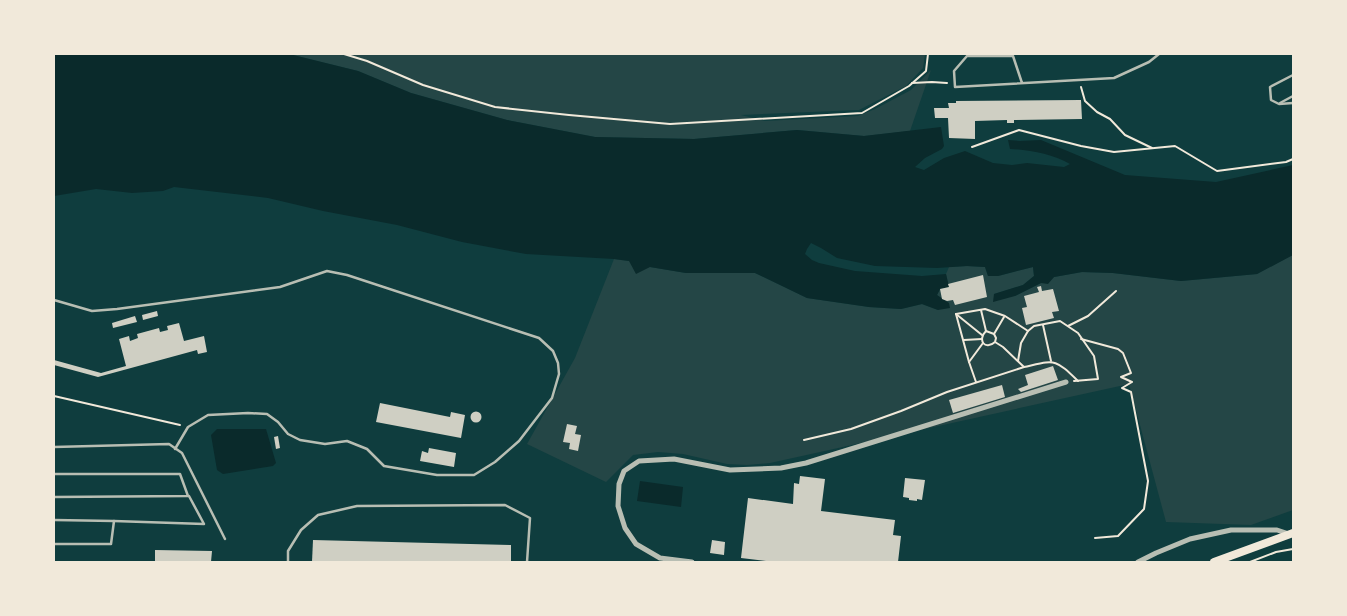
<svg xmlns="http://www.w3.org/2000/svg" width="1347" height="616" viewBox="0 0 1347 616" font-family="'Fira Sans Condensed',sans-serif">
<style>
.green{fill:#244646}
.water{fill:#0a2a2b}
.building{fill:#cfcfc3}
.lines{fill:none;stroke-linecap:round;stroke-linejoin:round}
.path{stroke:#f1e9da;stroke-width:2}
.service{stroke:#b8beb3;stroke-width:2.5}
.minor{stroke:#b8beb3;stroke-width:5}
.secondary{stroke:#f1e9da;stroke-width:8}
</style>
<rect width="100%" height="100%" fill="#0f3d3e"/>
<!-- green -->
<g class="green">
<path d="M 289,54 L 925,54 L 923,68 L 906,86 L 859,110 L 741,115 L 765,121 L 858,116 L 875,109 L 911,90 L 931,70 L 910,131 L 864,136 L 797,130 L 694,139 L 595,137 L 507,120 L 411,93 L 358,71 Z"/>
<path d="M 1292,255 L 1293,255 L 1293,510 L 1251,525 L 1166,522 L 1129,384 L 770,463 L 747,465 L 727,464 L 683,454 L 658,452 L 633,455 L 606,482 L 527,444 L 575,358 L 614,259 L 629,261 L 650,267 L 686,273 L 755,273 L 807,298 L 869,307 L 901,309 L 922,304 L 938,310 L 942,299 L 937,295 L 940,289 L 949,287 L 946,274 L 949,267 L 967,266 L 985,267 L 988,276 L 998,276 L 1033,267 L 1034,276 L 1023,285 L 994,294 L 1015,296 L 1041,283 L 1047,283 L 1054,277 L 1082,272 L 1113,273 L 1181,281 L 1257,274 Z"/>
</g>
<!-- water -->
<g class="water">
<path d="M 54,54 L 289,54 L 358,71 L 411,93 L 507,120 L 595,137 L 694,139 L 797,130 L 864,136 L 941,127 L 944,146 L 942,149 L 925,158 L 915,167 L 924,170 L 944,158 L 965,151 L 993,163 L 1012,165 L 1027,163 L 1064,167 L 1070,164 C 1052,154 1031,150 1010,149 L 1008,140 L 1020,141 L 1041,140 L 1125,175 L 1216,182 L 1293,165 L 1293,255 L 1257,274 L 1181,281 L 1113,273 L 1082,272 L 1054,277 L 1048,284 L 1041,283 L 1015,296 L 993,302 L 994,294 L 1023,285 L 1034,276 L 1033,267 L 998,276 L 988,276 L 985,267 L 967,266 L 937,268 L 875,266 L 837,258 L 821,248 L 811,243 L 807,249 L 805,254 L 812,260 L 819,263 L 855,271 L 922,276 L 946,274 L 949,287 L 940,289 L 937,295 L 949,303 L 950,308 L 938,310 L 922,304 L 901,309 L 869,307 L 807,298 L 755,273 L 686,273 L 650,267 L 636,274 L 629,261 L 614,259 L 526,254 L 462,242 L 397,225 L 323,211 L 268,198 L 174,187 L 163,191 L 132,193 L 96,189 L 54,196 Z"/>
<path d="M 217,429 L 266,429 L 276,463 L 273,466 L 223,474 L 217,470 L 211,435 Z"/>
<path d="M 640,481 L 683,487 L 681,507 L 637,501 Z"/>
</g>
<!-- building -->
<g class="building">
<path d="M 1081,100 L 1082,119 L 1014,120 L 1014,123 L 1007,123 L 1007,120 L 975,121 L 975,139 L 949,138 L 948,118 L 935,118 L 934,108 L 949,108 L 948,103 L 956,103 L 956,101 Z"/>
<path d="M 983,275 L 987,297 L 955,305 L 953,300 L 947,301 L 942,299 L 940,289 L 949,287 L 948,284 Z"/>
<path d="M 1041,286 L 1042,291 L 1053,289 L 1059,311 L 1052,312 L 1054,318 L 1026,325 L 1022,308 L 1027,307 L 1024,296 L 1039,292 L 1037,287 Z"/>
<path d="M 157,311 L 158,316 L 143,320 L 142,315 Z"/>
<path d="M 135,316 L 137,322 L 113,328 L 112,323 Z"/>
<path d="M 179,323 L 184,341 L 204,336 L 207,352 L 198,354 L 197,350 L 98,377 L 54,365 L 54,360 L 101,373 L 126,366 L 119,339 L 129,336 L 130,341 L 138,338 L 137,334 L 159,328 L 160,332 L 168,330 L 167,326 Z"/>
<path d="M 1053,366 L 1058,380 L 1021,392 L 1018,389 L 1028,385 L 1025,375 Z"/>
<path d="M 1002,385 L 1005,397 L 953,413 L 949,400 Z"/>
<path d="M 380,403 L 450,417 L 451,412 L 465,415 L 461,438 L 376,422 Z"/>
<circle cx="476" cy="417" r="5.5"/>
<path d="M 567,424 L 577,426 L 575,434 L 581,435 L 578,451 L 569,449 L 570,443 L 563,442 Z"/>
<path d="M 278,436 L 280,448 L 276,449 L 274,437 Z"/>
<path d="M 429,448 L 456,453 L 454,467 L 420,461 L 422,451 L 428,453 Z"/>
<path d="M 800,476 L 825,479 L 821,511 L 895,520 L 893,535 L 901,536 L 898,562 L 774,562 L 741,558 L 748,498 L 793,504 L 794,483 L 799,484 Z"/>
<path d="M 905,478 L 925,480 L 922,500 L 917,499 L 917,501 L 909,500 L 909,498 L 903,497 Z"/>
<path d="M 313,540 L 511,545 L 511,562 L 312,562 Z"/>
<path d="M 712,540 L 725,542 L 724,555 L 710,553 Z"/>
<path d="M 155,550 L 212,551 L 211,562 L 155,562 Z"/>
</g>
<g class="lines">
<!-- path -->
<g class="path">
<path d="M 344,54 L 367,61 L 423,85 L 495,107 L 569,115 L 670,124 L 862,113 L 909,86 L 926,71 L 928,54"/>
<path d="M 912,83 L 932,82 L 947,83"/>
<path d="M 1081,87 L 1085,101 L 1097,112 L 1110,119 L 1125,135 L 1152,148"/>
<path d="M 972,147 L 1019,130 L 1081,146 L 1114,152 L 1175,146 L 1217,171 L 1286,162 L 1293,159"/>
<path d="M 981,310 L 986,331"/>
<path d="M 956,314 L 985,309 L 1005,316 L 1028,331 L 1034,326 L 1060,321 L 1078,333 L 1094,356 L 1098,379 L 1074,381"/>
<path d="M 956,314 L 969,362"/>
<path d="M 956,314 L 982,335"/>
<path d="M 1043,325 L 1051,361"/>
<path d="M 1068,326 L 1088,316 L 1116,291"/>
<path d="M 994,334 L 1004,317"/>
<path d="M 1081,339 L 1118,349 L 1123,353 L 1131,373 L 1121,377 L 1132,382 L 1122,388 L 1131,392 L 1148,481 L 1144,509 L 1118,536 L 1095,538"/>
<path d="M 964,340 L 982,339"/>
<path d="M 995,342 C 985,351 977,340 986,331 L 994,334 L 996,338 L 995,342 L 1003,347 L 1024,367 C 1056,360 1054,358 1078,381"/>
<path d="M 1018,361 L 1021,343 L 1028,331"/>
<path d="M 976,382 L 969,362 L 983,343"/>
<path d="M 54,396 L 180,425"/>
<path d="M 804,440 L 851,429 L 901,411 L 947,392 L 1024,367"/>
<path d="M 1250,562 L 1276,552 L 1293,549"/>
</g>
<!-- service -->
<g class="service">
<path d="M 1293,75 L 1270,87 L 1271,100 L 1279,104 L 1293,103"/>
<path d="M 1022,83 L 1013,56 L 967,56 L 954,71 L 955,87 L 1114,78 L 1149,62 L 1159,54"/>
<path d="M 1280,103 L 1293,96"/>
<path d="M 54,300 L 92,311 L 117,309 L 280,287 L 327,271 L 347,275 L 539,338 L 553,351 L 558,363 L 559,374 L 552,398 L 519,441 L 495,462 L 474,475 L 437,475 L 384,466 L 367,449 L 347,441 L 325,444 L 300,440 L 288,434 L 278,422 L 267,414 L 248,413 L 208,415 L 188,427 L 175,449"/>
<path d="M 54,447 L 169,444 L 182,453 L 225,539"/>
<path d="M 54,474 L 180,474 L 188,496 L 54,497"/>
<path d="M 54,520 L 114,521 L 111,544 L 54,544"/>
<path d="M 114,521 L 204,524 L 189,496"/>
<path d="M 288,562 L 288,551 L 301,530 L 318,515 L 357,506 L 505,505 L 530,518 L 527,562"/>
</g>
<!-- minor -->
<g class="minor">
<path d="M 692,562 L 660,558 L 636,544 L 625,528 L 618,506 L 619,484 L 624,471 L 639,461 L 674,459 L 730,470 L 781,468 L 806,463 L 1066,382"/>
<path d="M 1138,562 L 1156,553 L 1190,539 L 1231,530 L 1277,530 L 1289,534"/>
</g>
<!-- secondary -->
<path class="secondary" d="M 1214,562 L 1293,533"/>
</g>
<!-- border -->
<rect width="1347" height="616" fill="none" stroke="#f1e9da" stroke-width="110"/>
</svg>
